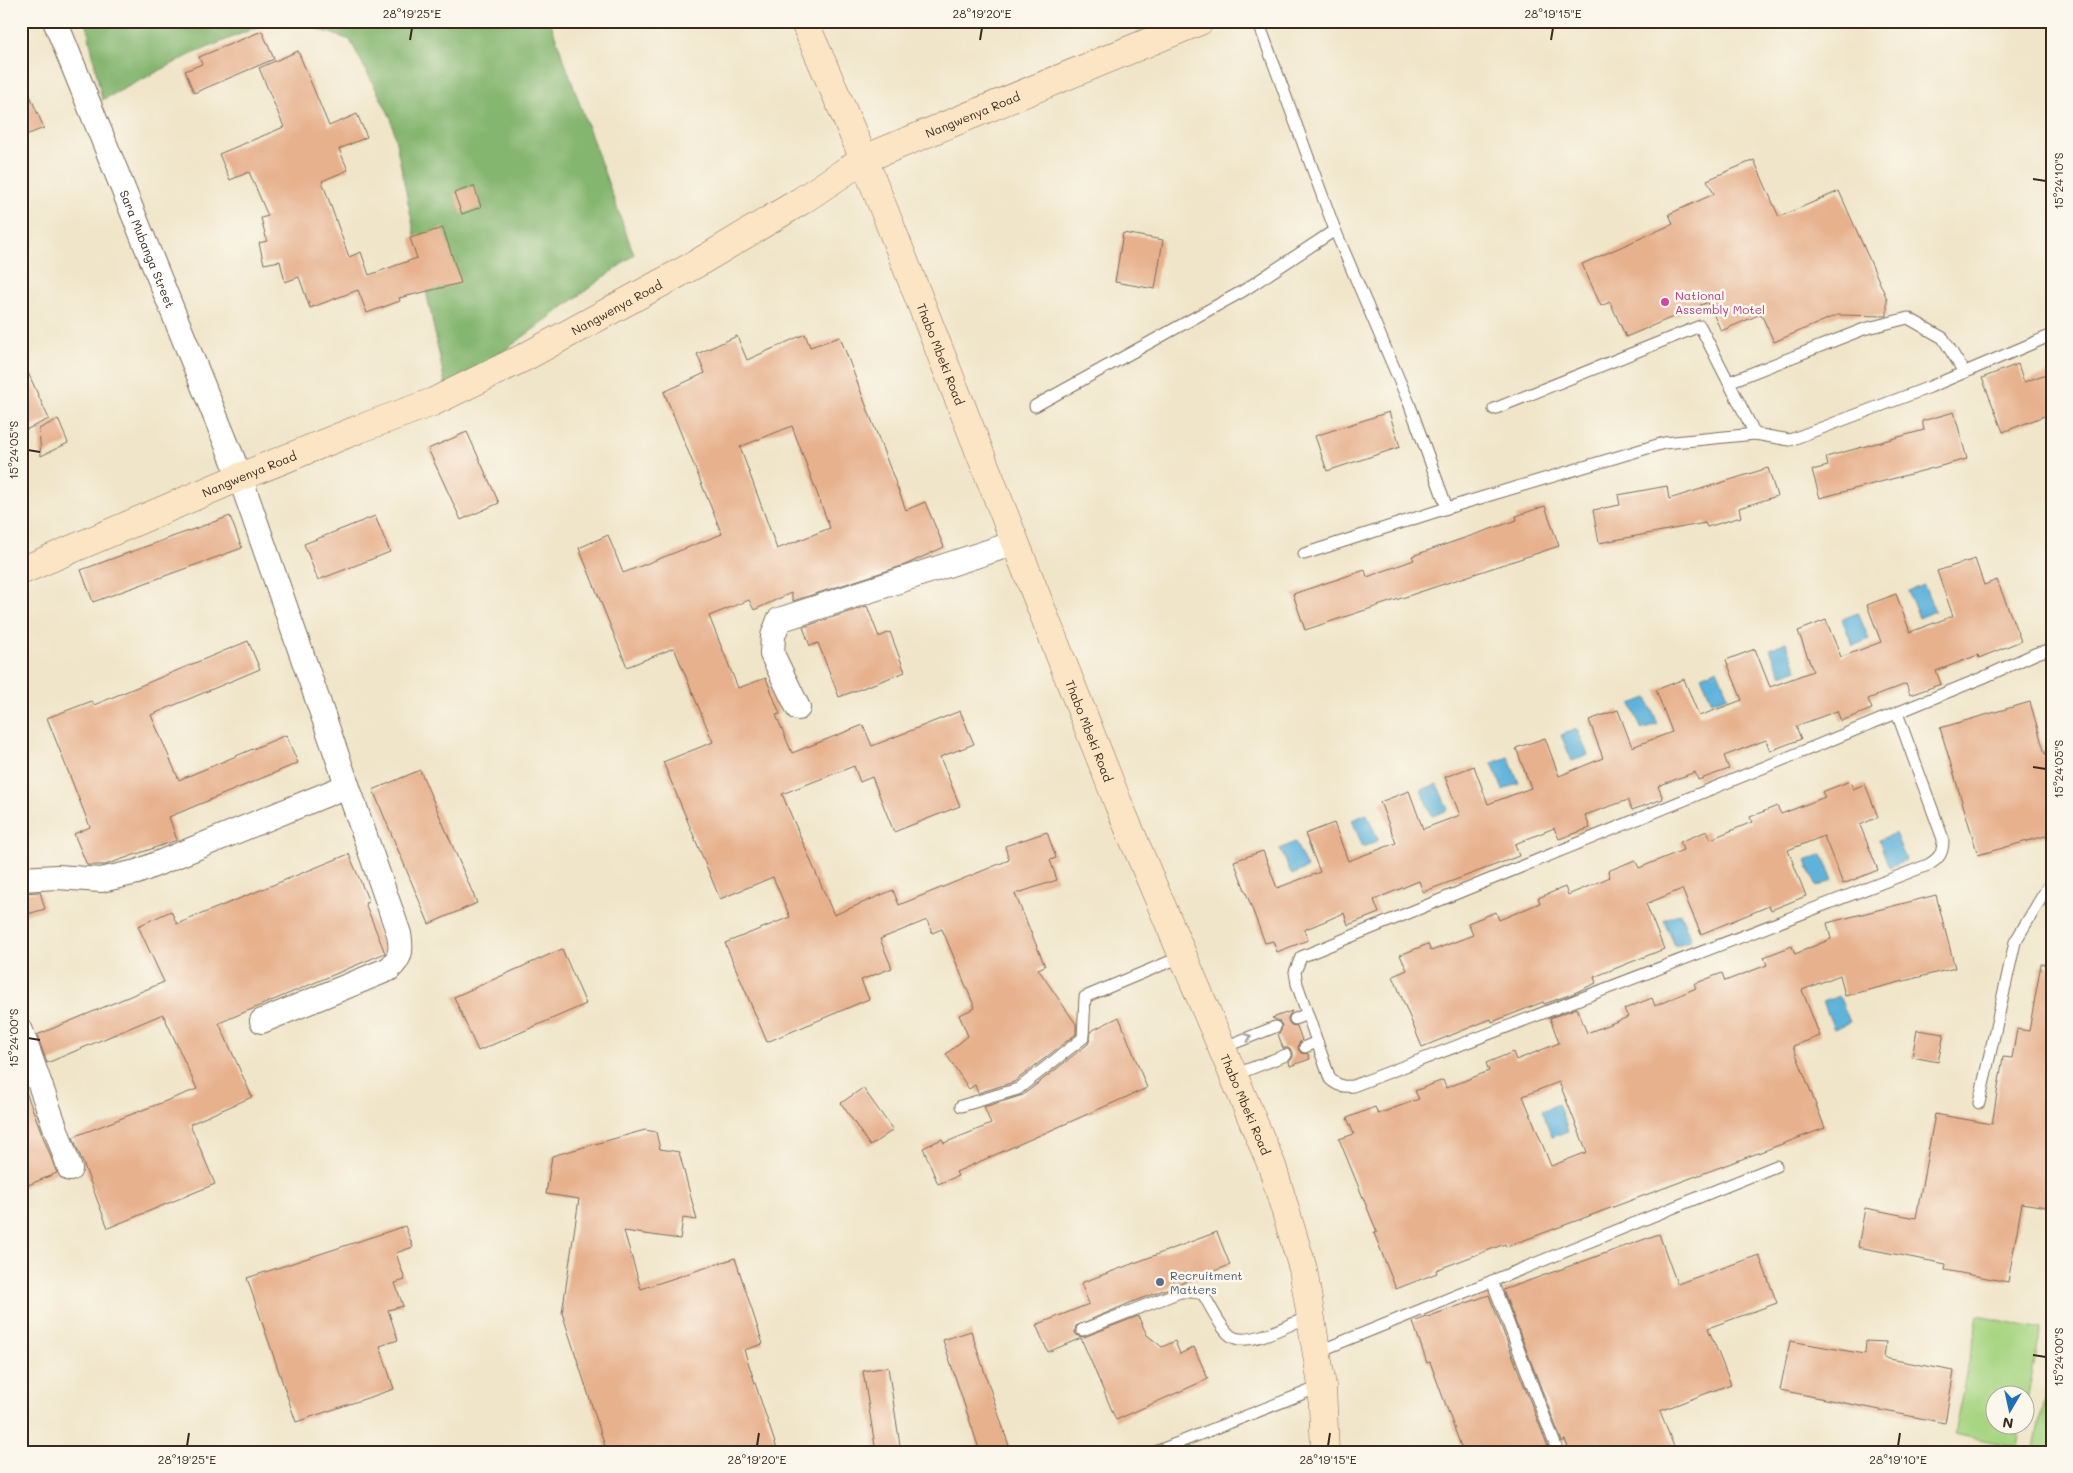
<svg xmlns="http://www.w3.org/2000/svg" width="2073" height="1473" viewBox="0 0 2073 1473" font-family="Mali,sans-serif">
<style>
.green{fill:#a7d582;stroke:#718050}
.forest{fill:#85b670;stroke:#607047}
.water{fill:#5fb3db;stroke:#4d6e7c}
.building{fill:#e7b18d;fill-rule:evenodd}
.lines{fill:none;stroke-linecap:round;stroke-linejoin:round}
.service-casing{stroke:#7a6b5a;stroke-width:13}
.minor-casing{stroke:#7a6b5a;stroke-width:26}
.secondary-casing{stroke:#7a6b5a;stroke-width:29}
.service{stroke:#fff;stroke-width:11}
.minor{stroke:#fff;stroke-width:24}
.secondary{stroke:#fce5c4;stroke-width:28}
.oneway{stroke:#a79f9a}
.ticks{fill:none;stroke:#3b2a1e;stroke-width:2}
.hotel-dot{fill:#d1479c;stroke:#fbf7ec;stroke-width:2}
.service-dot{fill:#5c6f8a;stroke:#fbf7ec;stroke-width:2}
.labels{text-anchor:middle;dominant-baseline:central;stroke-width:5;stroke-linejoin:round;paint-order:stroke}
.street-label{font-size:12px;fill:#3b2a1e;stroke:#fbf7ec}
.hotel-label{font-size:12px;fill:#b23c85;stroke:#fbf7ec;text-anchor:start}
.service-label{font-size:12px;fill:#4e5e75;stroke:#fbf7ec;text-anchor:start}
.neatline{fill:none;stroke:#3b2a1e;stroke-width:2}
.ticks-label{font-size:12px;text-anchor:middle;fill:#3b2a1e}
</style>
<rect width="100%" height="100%" fill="#fbf7ec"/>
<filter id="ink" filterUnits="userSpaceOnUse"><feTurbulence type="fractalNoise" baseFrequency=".02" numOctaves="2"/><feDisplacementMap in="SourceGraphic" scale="10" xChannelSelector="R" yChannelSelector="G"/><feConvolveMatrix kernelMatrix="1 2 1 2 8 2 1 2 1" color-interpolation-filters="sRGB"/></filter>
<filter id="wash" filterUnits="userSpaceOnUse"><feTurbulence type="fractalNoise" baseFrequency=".0096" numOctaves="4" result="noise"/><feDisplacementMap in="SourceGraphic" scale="20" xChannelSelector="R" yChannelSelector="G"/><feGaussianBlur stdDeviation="1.12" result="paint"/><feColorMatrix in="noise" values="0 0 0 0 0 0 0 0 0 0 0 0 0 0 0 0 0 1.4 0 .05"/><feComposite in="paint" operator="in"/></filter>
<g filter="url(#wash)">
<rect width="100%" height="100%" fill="#f0e5c9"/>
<!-- green -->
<g class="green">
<path d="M 1978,1316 L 2041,1329 L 2026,1405 L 2026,1396 L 1996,1396 L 1996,1426 L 2021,1426 L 2017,1447 L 1954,1434 Z"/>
<path d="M 2052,1362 L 2052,1452 L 2033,1452 Z"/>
</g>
<!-- forest -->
<g class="forest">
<path d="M 86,21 L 272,21 L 190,55 L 102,100 Z"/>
<path d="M 295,21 L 550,21 L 634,255 L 447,393 L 391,118 L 350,40 Z"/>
</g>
<!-- water -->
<g class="water">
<path d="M 1924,585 L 1935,611 L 1919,618 L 1908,591 Z"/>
<path d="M 1858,613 L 1869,639 L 1853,646 L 1842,619 Z"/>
<path d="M 1786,642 L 1797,669 L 1781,675 L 1770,649 Z"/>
<path d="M 1717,669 L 1728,696 L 1712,702 L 1701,676 Z"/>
<path d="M 1647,698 L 1658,724 L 1642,730 L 1631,704 Z"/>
<path d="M 1577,729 L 1588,755 L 1572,761 L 1561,735 Z"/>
<path d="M 1508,757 L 1519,783 L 1503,790 L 1492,763 Z"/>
<path d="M 1437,784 L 1448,810 L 1432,816 L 1421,790 Z"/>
<path d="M 1367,814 L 1378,840 L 1363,847 L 1352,820 Z"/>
<path d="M 1895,833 L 1906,860 L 1889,867 L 1879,840 Z"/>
<path d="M 1295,842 L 1307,868 L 1292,875 L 1280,849 Z"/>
<path d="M 1822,854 L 1833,880 L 1817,887 L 1806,861 Z"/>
<path d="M 1680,913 L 1691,940 L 1675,946 L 1664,920 Z"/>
<path d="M 1839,996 L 1850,1022 L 1834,1029 L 1823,1002 Z"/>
<path d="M 1558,1104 L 1568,1131 L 1552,1137 L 1542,1111 Z"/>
</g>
<g id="blocks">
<!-- building -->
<g class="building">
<path d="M 262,31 L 274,59 L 194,93 L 185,71 L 202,64 L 199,57 Z"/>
<path d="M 298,51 L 329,126 L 357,114 L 367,137 L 339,149 L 348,170 L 322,181 L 349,257 L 361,252 L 369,275 L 417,258 L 410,238 L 443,228 L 461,283 L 399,298 L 400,301 L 367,313 L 358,290 L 310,308 L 299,277 L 285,282 L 280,261 L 264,264 L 259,243 L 267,241 L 261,218 L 268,216 L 249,172 L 230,180 L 219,154 L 284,127 L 259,68 Z"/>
<path d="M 21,75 L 44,128 L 21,137 Z"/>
<path d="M 1754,160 L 1779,217 L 1839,191 L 1887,299 L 1887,316 L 1837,315 L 1774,342 L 1761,314 L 1721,331 L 1708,302 L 1626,337 L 1610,302 L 1601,306 L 1582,264 L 1673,224 L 1669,214 L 1714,194 L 1707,180 Z"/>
<path d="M 474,186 L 481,207 L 462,214 L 454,193 Z"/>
<path d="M 1123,233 L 1163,240 L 1155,289 L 1115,282 Z"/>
<path d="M 805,334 L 810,347 L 840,337 L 906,510 L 925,502 L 944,547 L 905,565 L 793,601 L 791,593 L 754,610 L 749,600 L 709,616 L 738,688 L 766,678 L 780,714 L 776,715 L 792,753 L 863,725 L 872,746 L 960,711 L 974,744 L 940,757 L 960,806 L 894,832 L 872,777 L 860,782 L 854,766 L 782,794 L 834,915 L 893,890 L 899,905 L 1009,860 L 1005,846 L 1047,832 L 1056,858 L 1050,860 L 1057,880 L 1015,894 L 1045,966 L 1038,969 L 1076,1024 L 1076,1034 L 1014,1082 L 978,1093 L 975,1085 L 969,1089 L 946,1054 L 968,1036 L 959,1015 L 975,1008 L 942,929 L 932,933 L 927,920 L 880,939 L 892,968 L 861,980 L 869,999 L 767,1042 L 725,943 L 790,917 L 773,877 L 720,899 L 663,762 L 713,742 L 674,648 L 627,667 L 579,548 L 608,535 L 623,573 L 722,534 L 664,392 L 705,373 L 697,354 L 737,336 L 747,360 ZM 792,426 L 830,528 L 777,549 L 740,447 Z"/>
<path d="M 21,357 L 49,419 L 21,432 Z"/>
<path d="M 2018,364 L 2024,382 L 2052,372 L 2052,413 L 2003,432 L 1982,378 Z"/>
<path d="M 1389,412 L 1400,447 L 1327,471 L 1315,436 Z"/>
<path d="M 1954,412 L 1967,459 L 1820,498 L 1812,470 L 1828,466 L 1826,457 L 1924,430 L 1922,421 Z"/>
<path d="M 58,419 L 68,443 L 41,456 L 39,429 Z"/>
<path d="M 467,432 L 499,503 L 461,520 L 428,449 Z"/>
<path d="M 1768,468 L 1777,496 L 1739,508 L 1741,517 L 1707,527 L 1705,523 L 1599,543 L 1593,510 L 1620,505 L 1618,495 L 1667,486 L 1669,499 Z"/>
<path d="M 1545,506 L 1559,546 L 1305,630 L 1293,594 L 1365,570 L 1367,577 L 1414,560 L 1412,556 L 1517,520 L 1516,516 Z"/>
<path d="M 230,516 L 242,548 L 93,602 L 81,570 Z"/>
<path d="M 375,516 L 390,552 L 318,580 L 304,544 Z"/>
<path d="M 1975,559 L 1984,585 L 1997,580 L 2021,641 L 1979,658 L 1978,655 L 1936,671 L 1941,684 L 1910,695 L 1906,684 L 1868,699 L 1872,709 L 1841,721 L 1837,711 L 1796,726 L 1801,739 L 1770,751 L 1766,740 L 1724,756 L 1729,769 L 1698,780 L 1695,772 L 1658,786 L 1663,799 L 1632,810 L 1628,800 L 1585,815 L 1590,828 L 1559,839 L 1554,828 L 1515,844 L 1519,856 L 1423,892 L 1419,881 L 1383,896 L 1374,900 L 1379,913 L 1348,925 L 1344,913 L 1304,930 L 1308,940 L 1277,952 L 1273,941 L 1265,943 L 1234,861 L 1263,851 L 1277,888 L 1320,872 L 1305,834 L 1334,823 L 1348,861 L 1396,843 L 1380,802 L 1409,791 L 1423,829 L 1460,815 L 1445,777 L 1474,766 L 1488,804 L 1531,788 L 1516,748 L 1545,738 L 1559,776 L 1603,758 L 1589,720 L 1618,710 L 1632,747 L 1672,732 L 1656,690 L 1684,679 L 1699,716 L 1742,700 L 1726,660 L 1755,649 L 1770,687 L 1813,671 L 1798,631 L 1826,620 L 1841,657 L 1881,642 L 1867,605 L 1896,594 L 1910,632 L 1953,616 L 1937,571 Z"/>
<path d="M 867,606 L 879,637 L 890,632 L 905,672 L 839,697 L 818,643 L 810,646 L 803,627 Z"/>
<path d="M 248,641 L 260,669 L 151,715 L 179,780 L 286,735 L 298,763 L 169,817 L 177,840 L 105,865 L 87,865 L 74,834 L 90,827 L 47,718 L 92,701 L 94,705 Z"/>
<path d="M 2030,702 L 2045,754 L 2052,752 L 2052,834 L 1978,855 L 1940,728 Z"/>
<path d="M 420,770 L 477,903 L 429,924 L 373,790 Z"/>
<path d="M 1850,781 L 1853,789 L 1865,784 L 1878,817 L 1860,825 L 1878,870 L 1843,884 L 1824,836 L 1788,850 L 1806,896 L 1771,910 L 1769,906 L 1701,934 L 1682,889 L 1646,904 L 1664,949 L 1594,977 L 1596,983 L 1572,994 L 1544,1004 L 1543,1002 L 1492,1022 L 1491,1019 L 1422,1047 L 1393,976 L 1407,970 L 1400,955 L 1428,944 L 1431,951 L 1473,935 L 1468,923 L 1496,912 L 1499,920 L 1540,903 L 1538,898 L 1565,887 L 1568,895 L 1610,877 L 1608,871 L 1635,860 L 1639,868 L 1683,850 L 1680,842 L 1707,831 L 1711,839 L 1752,822 L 1750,817 L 1777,806 L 1781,814 L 1825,797 L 1822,792 Z"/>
<path d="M 349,854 L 369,902 L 365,903 L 385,953 L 219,1023 L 252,1097 L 190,1124 L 215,1184 L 108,1228 L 73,1137 L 197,1089 L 163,1014 L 47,1063 L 37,1035 L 164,982 L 138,926 L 171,911 L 177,924 Z"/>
<path d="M 40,892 L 45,909 L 21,916 L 21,893 Z"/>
<path d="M 1936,895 L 1955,968 L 1845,996 L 1840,975 L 1802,990 L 1820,1036 L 1793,1046 L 1825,1128 L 1506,1247 L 1505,1244 L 1436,1270 L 1437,1273 L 1396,1289 L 1374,1233 L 1377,1232 L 1339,1139 L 1354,1134 L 1347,1118 L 1375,1107 L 1378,1114 L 1419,1099 L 1415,1091 L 1443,1080 L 1446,1088 L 1489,1071 L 1486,1063 L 1513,1052 L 1516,1060 L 1559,1043 L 1550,1018 L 1577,1008 L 1587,1033 L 1628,1017 L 1624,1009 L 1652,998 L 1655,1006 L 1696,988 L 1694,984 L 1722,973 L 1725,981 L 1767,965 L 1764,957 L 1792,946 L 1795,954 L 1831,939 L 1827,923 ZM 1559,1082 L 1587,1152 L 1551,1166 L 1523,1096 Z"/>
<path d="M 562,949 L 586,1004 L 478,1051 L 454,997 Z"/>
<path d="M 2041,964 L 2052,965 L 2052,1208 L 2022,1203 L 2008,1282 L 1945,1270 L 1946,1264 L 1858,1247 L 1865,1208 L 1916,1218 L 1935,1114 L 1992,1124 L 2003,1057 L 2012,1058 L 2017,1029 L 2029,1031 Z"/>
<path d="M 1292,1011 L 1288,1018 L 1288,1021 L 1291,1025 L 1297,1026 L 1302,1040 L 1299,1043 L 1298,1049 L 1301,1053 L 1308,1054 L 1310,1059 L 1290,1066 L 1289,1062 L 1293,1057 L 1293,1052 L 1288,1048 L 1283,1048 L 1278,1034 L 1281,1031 L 1282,1025 L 1279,1021 L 1272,1018 Z"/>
<path d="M 1119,1017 L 1147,1088 L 956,1172 L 958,1176 L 938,1184 L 923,1148 L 942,1139 L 944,1143 L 991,1124 L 984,1107 L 1023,1095 L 1088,1044 L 1090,1039 L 1091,1031 Z"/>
<path d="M 1917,1030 L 1944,1034 L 1938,1062 L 1912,1057 Z"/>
<path d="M 21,1079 L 57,1173 L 21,1188 Z"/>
<path d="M 863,1088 L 893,1130 L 870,1146 L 841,1103 Z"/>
<path d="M 645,1130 L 656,1132 L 660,1149 L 679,1152 L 697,1220 L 683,1218 L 680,1239 L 624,1231 L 641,1289 L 735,1258 L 763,1344 L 744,1350 L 778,1452 L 607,1452 L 562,1313 L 579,1199 L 546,1194 L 552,1156 Z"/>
<path d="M 405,1226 L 413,1247 L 396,1253 L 405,1280 L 395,1283 L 403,1306 L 388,1310 L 398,1340 L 380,1346 L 394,1389 L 296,1422 L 247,1278 Z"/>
<path d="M 1217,1232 L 1230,1265 L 1132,1302 L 1076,1326 L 1075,1333 L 1078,1336 L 1084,1337 L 1138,1316 L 1147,1335 L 1162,1347 L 1175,1341 L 1180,1354 L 1194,1347 L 1208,1379 L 1116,1420 L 1081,1338 L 1048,1352 L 1036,1325 L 1089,1304 L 1081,1283 Z"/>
<path d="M 1659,1234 L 1677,1284 L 1759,1255 L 1777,1303 L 1708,1328 L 1731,1384 L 1660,1411 L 1676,1452 L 1570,1452 L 1565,1440 L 1562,1442 L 1503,1290 Z"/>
<path d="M 1489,1295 L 1548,1447 L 1533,1452 L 1463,1452 L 1430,1362 L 1427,1363 L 1413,1322 Z"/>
<path d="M 971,1331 L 1011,1452 L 980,1452 L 943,1340 Z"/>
<path d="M 1790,1341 L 1865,1354 L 1866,1341 L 1886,1342 L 1884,1358 L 1954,1371 L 1945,1423 L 1780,1390 Z"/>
<path d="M 888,1367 L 901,1452 L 876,1452 L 863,1371 Z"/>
</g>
</g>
</g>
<g filter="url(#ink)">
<use href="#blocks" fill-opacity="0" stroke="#7a6b5a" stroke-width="1"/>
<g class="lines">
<defs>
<g id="service">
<path d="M 1258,21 L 1335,230 L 1409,403 L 1447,508 L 1664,443 L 1755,434 L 1790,440 L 1930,387 L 2052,335"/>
<path d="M 1729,382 L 1864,329 L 1908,318 L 1943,338 L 1964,372"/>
<path d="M 1035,406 L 1243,291 L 1335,230"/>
<path d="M 1494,409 L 1700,326 L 1755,434"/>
<path d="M 1304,554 L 1447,508"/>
<path d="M 1897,713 L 1943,839 C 1943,853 1940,858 1928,865 L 1353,1086 C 1343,1087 1338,1086 1330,1079 L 1297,984 L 1295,972 L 1301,957 L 1982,678 L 2037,653 L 2052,649"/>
<path d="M 1295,1019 L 1307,1014"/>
<path d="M 1305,1047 L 1317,1042"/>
<path d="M 1222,1048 L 1275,1027"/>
<path d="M 1234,1075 L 1286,1055"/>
<path d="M 1979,1103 L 2015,942 L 2052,880"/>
<path d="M 961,1106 L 1018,1089 L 1083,1038 L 1085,997 L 1183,956"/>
<path d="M 1492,1281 L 1558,1452"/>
<path d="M 1082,1330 L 1180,1292 L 1193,1292 L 1203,1294 C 1210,1305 1221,1329 1231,1336 C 1248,1348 1292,1323 1310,1316"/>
<path d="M 1317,1352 L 1776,1166"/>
<path d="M 1155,1452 L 1322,1386"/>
</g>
<g id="minor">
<path id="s1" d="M 55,21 L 240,477 L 399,934 C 402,950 401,958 389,969 L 262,1021"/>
<path d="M 798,708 L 772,654 L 773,636 L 779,620 L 1015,543"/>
<path d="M 21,879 L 57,877 L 101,880 L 137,872 L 347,786"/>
<path d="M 21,1031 L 70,1169"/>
</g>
<g id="secondary">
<path id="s2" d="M 804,21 L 864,159 L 1118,803 L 1272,1166 L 1303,1269 L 1322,1386 L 1325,1452"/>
<path id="s3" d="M 21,571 L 240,477 L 359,429 L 433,402 L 525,357 L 696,264 L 801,201 L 864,159 L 1200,21"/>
</g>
</defs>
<!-- service casing -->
<use href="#service" class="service-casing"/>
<!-- minor casing -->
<use href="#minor" class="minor-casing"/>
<!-- secondary casing -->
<use href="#secondary" class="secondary-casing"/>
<!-- service -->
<use href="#service" class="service"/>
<!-- minor -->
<use href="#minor" class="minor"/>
<!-- secondary -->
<use href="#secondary" class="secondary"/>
</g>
<!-- one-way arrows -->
<defs><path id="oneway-chevron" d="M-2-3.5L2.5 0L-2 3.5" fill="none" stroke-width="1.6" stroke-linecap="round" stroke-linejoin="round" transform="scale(1.25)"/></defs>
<use class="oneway" href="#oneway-chevron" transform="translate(1248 1037) rotate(-22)"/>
</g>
<!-- ticks -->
<path class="ticks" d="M 410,40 L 412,28M 980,40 L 982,28M 1551,40 L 1553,28M 2033,179 L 2046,181M 28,450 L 40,452M 2033,767 L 2046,769M 28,1038 L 40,1040M 2033,1355 L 2046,1357M 187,1446 L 189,1433M 757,1446 L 759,1433M 1328,1446 L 1330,1433M 1898,1446 L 1900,1433"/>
<!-- markers -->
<circle class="hotel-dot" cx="1665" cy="302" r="5"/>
<circle class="service-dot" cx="1160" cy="1282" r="5"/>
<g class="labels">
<!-- street labels -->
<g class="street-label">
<text stroke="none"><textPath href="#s3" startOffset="1058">Nangwenya Road</textPath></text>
<text stroke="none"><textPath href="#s1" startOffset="246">Sara Mubanga Street</textPath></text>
<text stroke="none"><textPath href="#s3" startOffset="652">Nangwenya Road</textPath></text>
<text stroke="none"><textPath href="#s2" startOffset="360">Thabo Mbeki Road</textPath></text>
<text stroke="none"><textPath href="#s3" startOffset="248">Nangwenya Road</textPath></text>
<text stroke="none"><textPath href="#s2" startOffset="765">Thabo Mbeki Road</textPath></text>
<text stroke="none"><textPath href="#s2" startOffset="1170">Thabo Mbeki Road</textPath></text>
</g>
<!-- hotel labels -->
<g class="hotel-label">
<text x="1675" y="295">National<tspan x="1675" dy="14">Assembly Motel</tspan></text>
</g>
<!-- service labels -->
<g class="service-label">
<text x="1170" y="1275">Recruitment<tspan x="1170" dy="14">Matters</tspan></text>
</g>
</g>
<!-- margin -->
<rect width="2073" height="1473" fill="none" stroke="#fbf7ec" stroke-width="55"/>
<!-- north arrow -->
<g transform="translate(2010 1410) rotate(189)"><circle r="24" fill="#fbf7ec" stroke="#aea59a"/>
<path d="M0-4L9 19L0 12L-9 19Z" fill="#1f6fb2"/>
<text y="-8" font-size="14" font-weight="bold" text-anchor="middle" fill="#3b2a1e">N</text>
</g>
<rect x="28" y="28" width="2018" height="1418" class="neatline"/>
<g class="ticks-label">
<text x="412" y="18">28°19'25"E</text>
<text x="982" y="18">28°19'20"E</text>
<text x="1553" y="18">28°19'15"E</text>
<text transform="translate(2059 181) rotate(-90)" y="4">15°24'10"S</text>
<text transform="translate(14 450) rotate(-90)" y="4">15°24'05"S</text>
<text transform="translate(2059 769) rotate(-90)" y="4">15°24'05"S</text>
<text transform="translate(14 1038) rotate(-90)" y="4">15°24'00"S</text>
<text transform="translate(2059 1357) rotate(-90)" y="4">15°24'00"S</text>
<text x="187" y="1464">28°19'25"E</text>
<text x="757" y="1464">28°19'20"E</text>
<text x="1328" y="1464">28°19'15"E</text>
<text x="1898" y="1464">28°19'10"E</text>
</g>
</svg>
